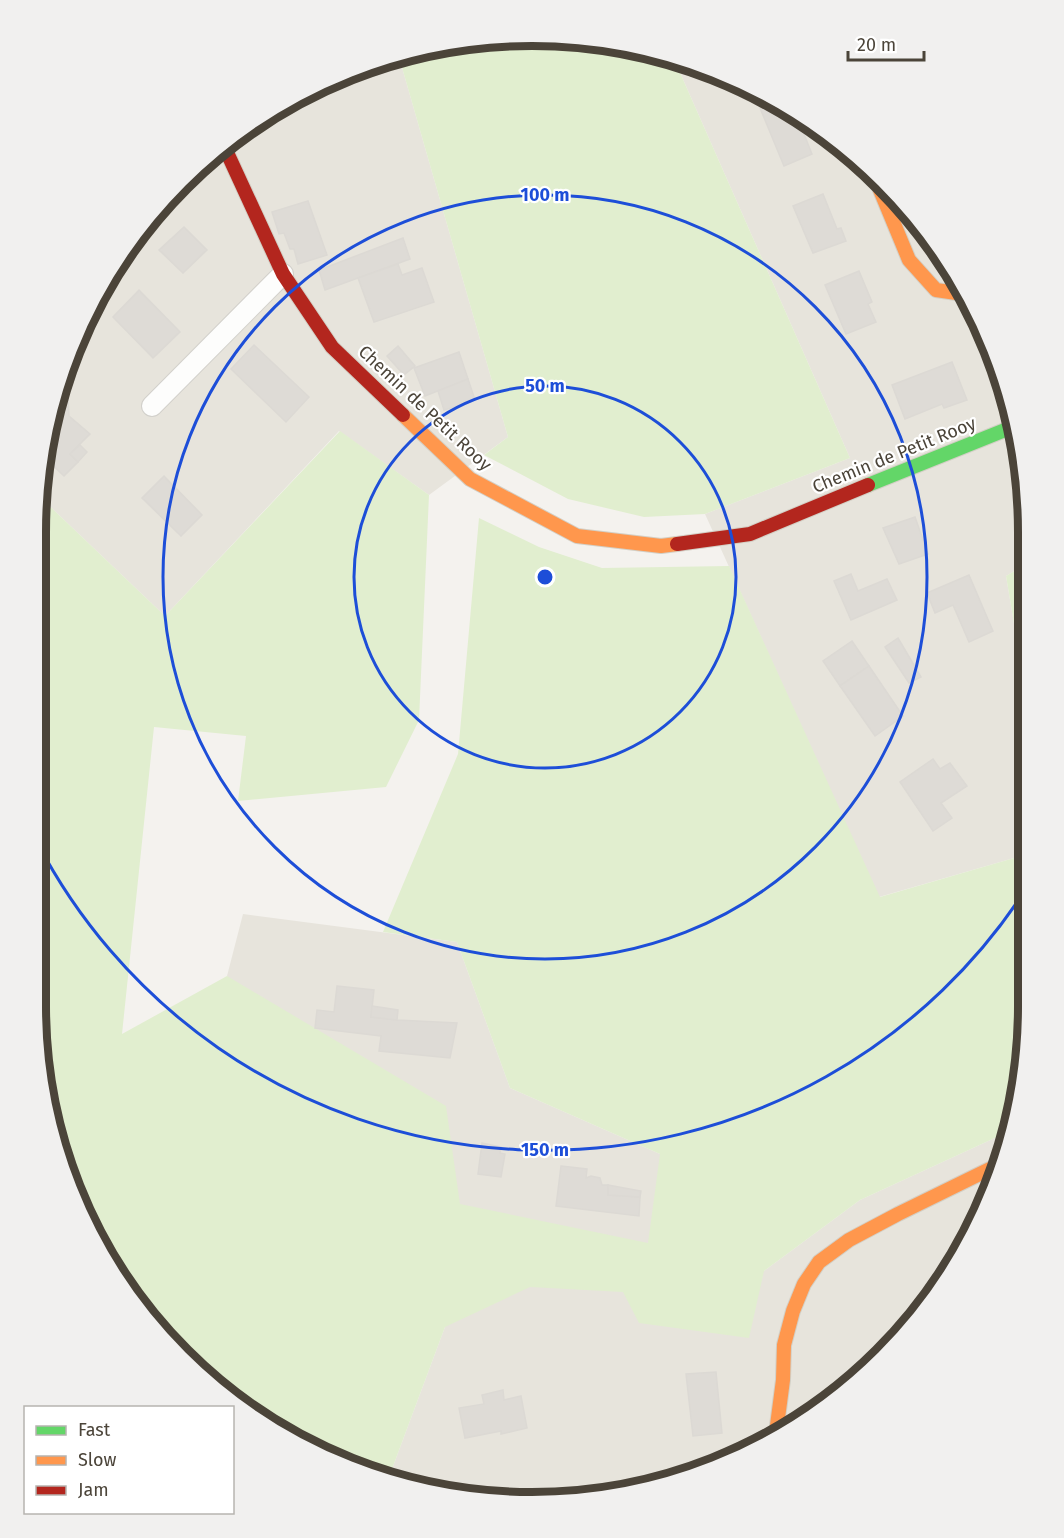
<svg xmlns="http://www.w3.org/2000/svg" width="1064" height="1538" viewBox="0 0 1064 1538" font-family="'Fira Sans',sans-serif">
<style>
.residential{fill:#e7e4dc}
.green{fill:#e1eecf}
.building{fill:#dedbd6;stroke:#dcd9d4;stroke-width:1.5}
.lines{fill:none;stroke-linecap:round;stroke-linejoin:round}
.street-casing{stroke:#d2d0cb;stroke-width:22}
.fast-casing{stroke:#d3cfc5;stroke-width:16}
.slow-casing{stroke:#d3cfc5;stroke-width:16}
.jam-casing{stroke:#d3cfc5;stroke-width:16}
.street{stroke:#fdfdfc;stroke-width:20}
.fast{stroke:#63d668;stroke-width:14}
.slow{stroke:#ff974d;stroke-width:14}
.jam{stroke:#b3261e;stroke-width:14}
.ring{fill:none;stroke:#1d4ed8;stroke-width:3}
.labels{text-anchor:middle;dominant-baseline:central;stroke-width:4.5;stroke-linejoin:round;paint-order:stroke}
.street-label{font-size:18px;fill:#4b4439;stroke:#fff}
.rim{fill:none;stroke:#4b4439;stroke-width:8}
.centre{fill:#1d4ed8;stroke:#fff;stroke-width:3}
.ring-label{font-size:18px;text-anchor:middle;font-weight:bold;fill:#1d4ed8;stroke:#fff;stroke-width:4.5;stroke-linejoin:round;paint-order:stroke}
</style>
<rect width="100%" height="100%" fill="#f4f2ee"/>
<!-- residential -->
<g class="residential">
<path d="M 399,57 L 508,437 L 429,495 L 339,431 L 165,616 L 39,496 L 45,436 L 87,312 L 182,181 L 257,119 L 343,74 Z"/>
<path d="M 674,59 L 722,74 L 808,120 L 883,182 L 977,312 L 1019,436 L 1028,532 L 1028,563 L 1006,576 L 1028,706 L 1028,726 L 1014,858 L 879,897 L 705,514 L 850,458 Z"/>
<path d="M 243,914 L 457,942 L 510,1088 L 660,1154 L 764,1271 L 860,1200 L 1010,1131 L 990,1196 L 944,1282 L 882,1357 L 752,1451 L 628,1493 L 468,1498 L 389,1477 L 445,1327 L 227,976 Z"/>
</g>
<!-- green -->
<g class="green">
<path d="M 532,36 L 629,46 L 674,59 L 850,458 L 705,514 L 644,517 L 568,499 L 484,455 L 508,437 L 399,57 L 436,45 Z"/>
<path d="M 340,431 L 429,495 L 419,720 L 386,787 L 238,801 L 246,736 L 154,727 L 122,1034 L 227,976 L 446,1106 L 460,1204 L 648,1243 L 660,1154 L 510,1088 L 457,942 L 383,932 L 458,754 L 479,518 L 539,547 L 602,568 L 729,566 L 880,897 L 1014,858 L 1028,726 L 1028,1006 L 1018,1103 L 1010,1131 L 860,1200 L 764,1271 L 749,1338 L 639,1323 L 623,1292 L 530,1287 L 445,1327 L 389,1477 L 342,1464 L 205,1379 L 119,1281 L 53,1135 L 36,1006 L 36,532 L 39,496 L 165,616 Z"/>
<path d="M 1028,563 L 1028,706 L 1006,576 Z"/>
</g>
<!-- building -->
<g class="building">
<path d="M 774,102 L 795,113 L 801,126 L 805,128 L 804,134 L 812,154 L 784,166 L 760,108 Z"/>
<path d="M 798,115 L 799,115 L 805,128 L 801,126 L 796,116 Z"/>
<path d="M 823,194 L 837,229 L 841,228 L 846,241 L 813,253 L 793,206 Z"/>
<path d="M 308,201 L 327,255 L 298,264 L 294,249 L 290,249 L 284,233 L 279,234 L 272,212 Z"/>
<path d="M 184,227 L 207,250 L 183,273 L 159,250 Z"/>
<path d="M 403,238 L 410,259 L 325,290 L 319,270 Z"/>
<path d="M 398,264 L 402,275 L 422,268 L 434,302 L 374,322 L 358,278 Z"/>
<path d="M 859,271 L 872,302 L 868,304 L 876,322 L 846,334 L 825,285 Z"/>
<path d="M 139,290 L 180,332 L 153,358 L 113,317 Z"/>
<path d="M 254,345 L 309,397 L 286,422 L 231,369 Z"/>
<path d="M 398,346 L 415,366 L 404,375 L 387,356 Z"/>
<path d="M 990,351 L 1001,383 L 998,384 L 986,353 Z"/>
<path d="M 459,352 L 468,379 L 425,396 L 414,368 Z"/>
<path d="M 952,362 L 967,400 L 944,408 L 942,404 L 905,419 L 892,385 Z"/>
<path d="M 468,379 L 475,400 L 444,410 L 438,391 Z"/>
<path d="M 59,396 L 68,396 L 69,416 L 90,434 L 70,454 L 78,462 L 64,476 L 43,456 L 44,452 L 55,442 L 46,434 Z"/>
<path d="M 80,445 L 87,452 L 78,462 L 70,454 Z"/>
<path d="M 164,476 L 202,515 L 181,536 L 142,498 Z"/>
<path d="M 915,517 L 928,554 L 899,564 L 883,528 Z"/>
<path d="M 851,574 L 858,591 L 887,579 L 897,600 L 851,620 L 834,581 Z"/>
<path d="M 969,575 L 993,631 L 969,642 L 953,605 L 935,613 L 927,593 Z"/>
<path d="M 898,638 L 921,677 L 909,683 L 885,647 Z"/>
<path d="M 852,641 L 869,666 L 840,686 L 823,661 Z"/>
<path d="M 869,666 L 903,716 L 875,736 L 840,686 Z"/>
<path d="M 933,759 L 940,769 L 950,763 L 967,786 L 941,803 L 952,818 L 933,831 L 900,782 Z"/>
<path d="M 337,986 L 374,990 L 371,1017 L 397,1020 L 457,1023 L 450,1058 L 379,1051 L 381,1036 L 315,1028 L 317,1010 L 334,1012 Z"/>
<path d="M 372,1006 L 398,1010 L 397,1020 L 371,1017 Z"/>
<path d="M 482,1143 L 501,1147 L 500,1153 L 505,1154 L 501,1177 L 478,1174 Z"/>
<path d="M 561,1166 L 587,1169 L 586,1178 L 591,1176 L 600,1178 L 602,1185 L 608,1185 L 608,1195 L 640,1197 L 639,1216 L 556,1206 Z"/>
<path d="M 608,1185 L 641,1191 L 640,1197 L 608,1195 Z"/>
<path d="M 716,1372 L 722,1433 L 693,1436 L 686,1374 Z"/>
<path d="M 503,1390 L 504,1400 L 521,1396 L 527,1428 L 501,1434 L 501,1431 L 465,1438 L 459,1408 L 484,1404 L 482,1395 Z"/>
</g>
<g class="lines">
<defs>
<path id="street" d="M 152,406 L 283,274"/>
<path id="fast" d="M 868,485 L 1015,426"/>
<g id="slow">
<path d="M 873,173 L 909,260 L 936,290 L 963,294"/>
<path d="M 403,415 L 470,479 L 577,536 L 661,546 L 677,544"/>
<path d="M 776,1433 L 783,1380 L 784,1345 L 793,1311 L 804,1284 L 819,1262 L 849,1240 L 898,1214 L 1000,1164"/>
</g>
<g id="jam">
<path d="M 224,146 L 283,274 L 332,347 L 403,415"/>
<path d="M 677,544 L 750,534 L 868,485"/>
</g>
</defs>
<!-- street casing -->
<use href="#street" class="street-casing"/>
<!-- fast casing -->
<use href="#fast" class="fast-casing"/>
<!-- slow casing -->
<use href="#slow" class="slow-casing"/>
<!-- jam casing -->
<use href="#jam" class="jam-casing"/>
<!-- street -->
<use href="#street" class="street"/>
<!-- fast -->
<use href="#fast" class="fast"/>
<!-- slow -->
<use href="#slow" class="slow"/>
<!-- jam -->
<use href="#jam" class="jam"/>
</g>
<!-- distance rings -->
<g class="ring">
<circle cx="545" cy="577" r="191"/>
<circle cx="545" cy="577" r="382"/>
<path d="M1026 889A573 573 0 0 1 37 842"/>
</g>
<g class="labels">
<!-- street labels -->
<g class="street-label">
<text transform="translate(425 408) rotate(43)">Chemin de Petit Rooy</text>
<text transform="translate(894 455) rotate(-22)">Chemin de Petit Rooy</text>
</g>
</g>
<!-- crop -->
<path d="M0 0H1064V1538H0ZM532 46H532A486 486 0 0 1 1018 532V1006A486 486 0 0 1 532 1492H532A486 486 0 0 1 46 1006V532A486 486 0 0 1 532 46Z" fill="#f1f0ef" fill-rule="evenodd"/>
<path class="rim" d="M532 46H532A486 486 0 0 1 1018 532V1006A486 486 0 0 1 532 1492H532A486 486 0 0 1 46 1006V532A486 486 0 0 1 532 46Z"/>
<circle cx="545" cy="577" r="9" class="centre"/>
<g class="ring-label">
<text x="545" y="201">100 m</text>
<text x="545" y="392">50 m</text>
<text x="545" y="1156">150 m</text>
</g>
<!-- legend -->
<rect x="24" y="1406" width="210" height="108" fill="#ffffff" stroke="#b7b4b0" stroke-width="1.5"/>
<rect x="36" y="1426" width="30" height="9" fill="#63d668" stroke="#b7b4b0" stroke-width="1.5"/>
<text x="78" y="1436" font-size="18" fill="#4b4439">Fast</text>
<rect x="36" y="1456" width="30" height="9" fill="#ff974d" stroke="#b7b4b0" stroke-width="1.5"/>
<text x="78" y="1466" font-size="18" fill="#4b4439">Slow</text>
<rect x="36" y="1486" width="30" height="9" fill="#b3261e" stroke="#b7b4b0" stroke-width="1.5"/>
<text x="78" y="1496" font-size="18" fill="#4b4439">Jam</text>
<!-- scale -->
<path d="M848 51v9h76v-9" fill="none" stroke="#4b4439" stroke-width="3"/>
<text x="857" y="51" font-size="18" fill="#4b4439" stroke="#ffffff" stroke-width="4.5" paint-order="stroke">20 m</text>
</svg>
